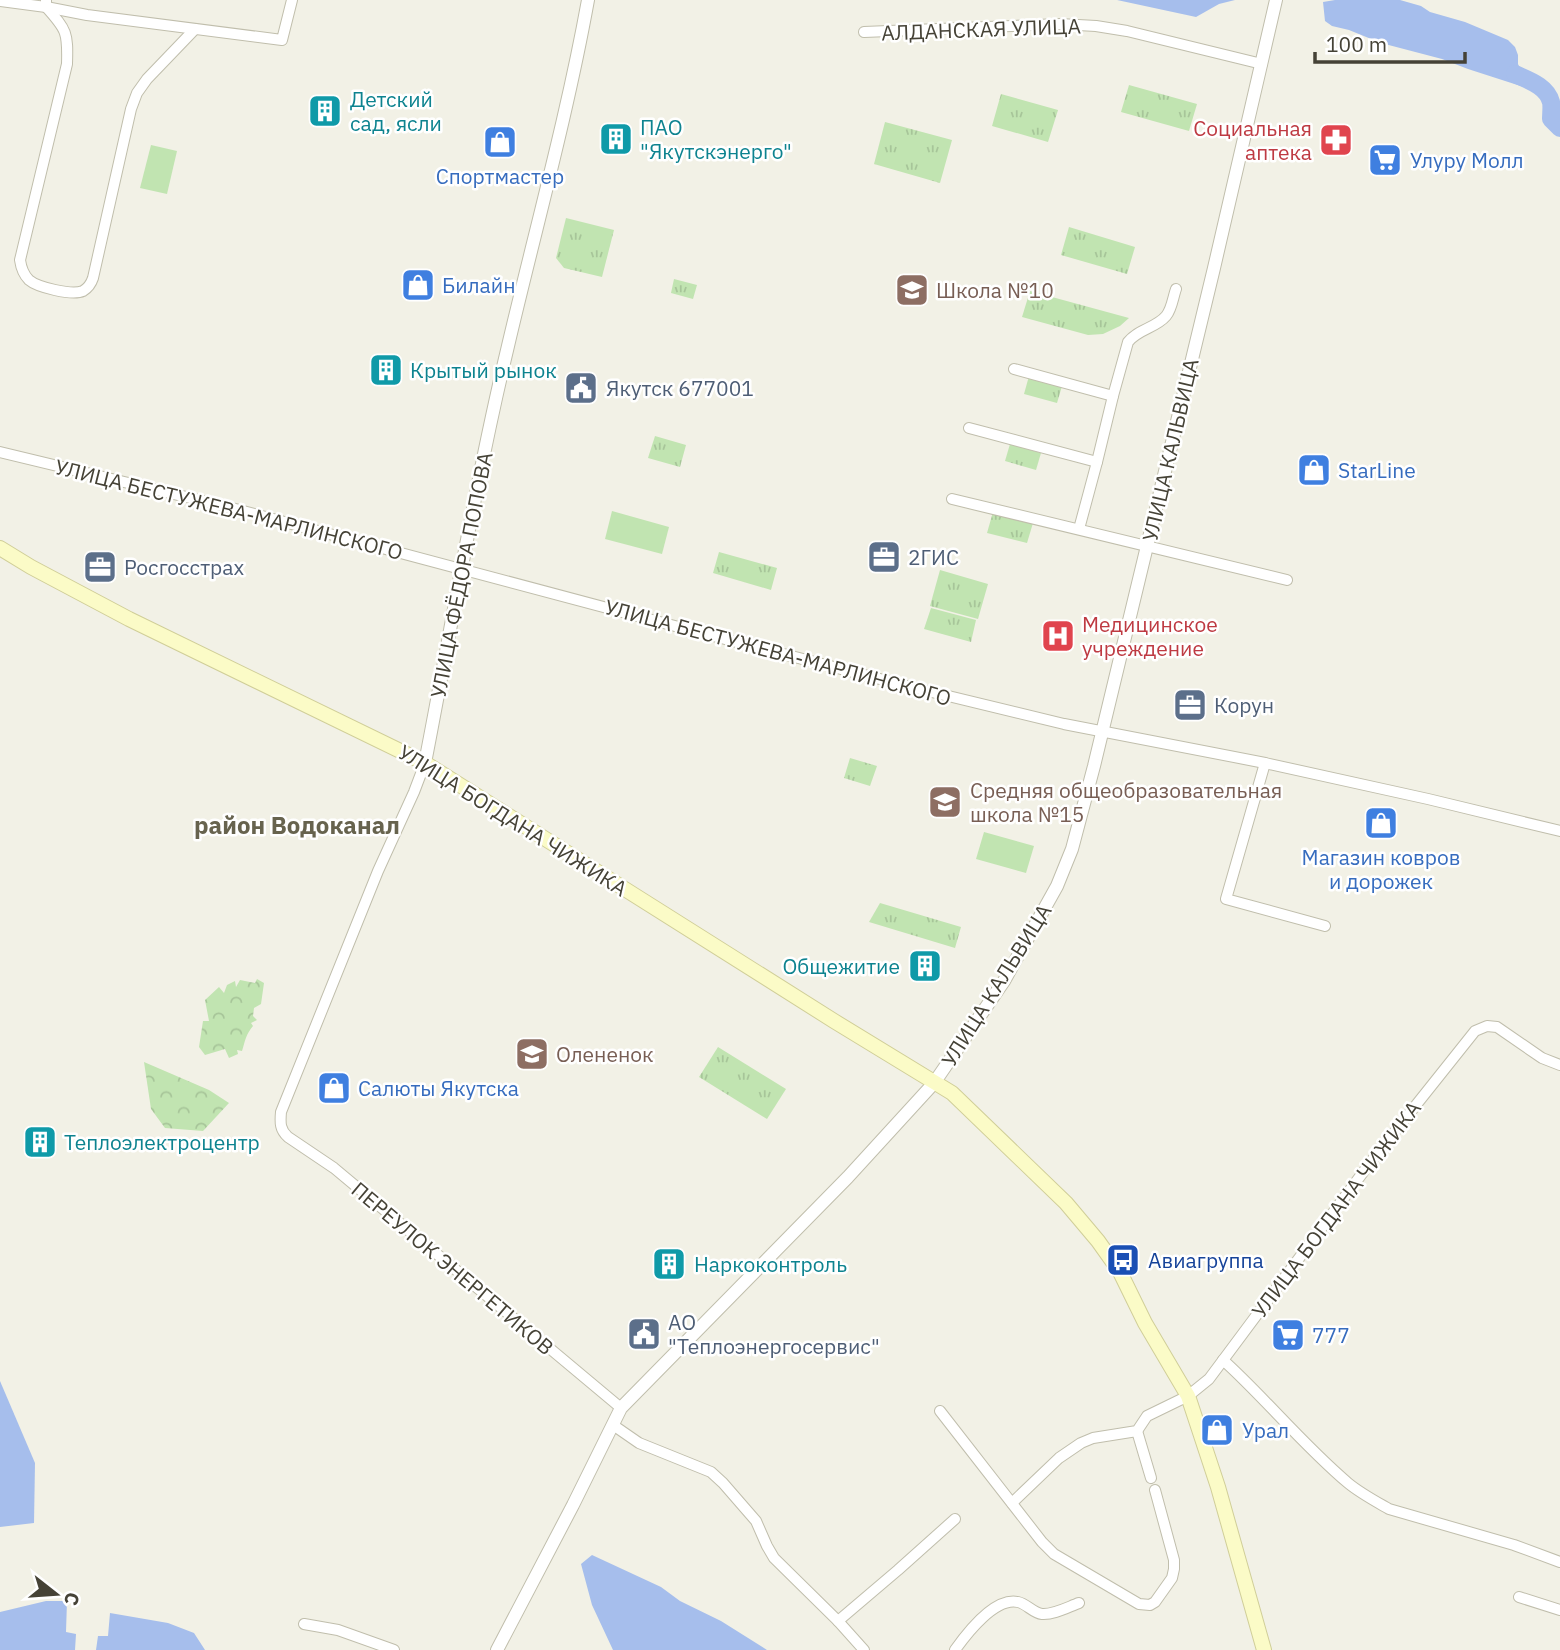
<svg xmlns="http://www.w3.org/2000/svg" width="1560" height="1650" viewBox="0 0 1560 1650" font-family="'IBM Plex Sans',sans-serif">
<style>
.forest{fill:url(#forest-crowns)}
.park{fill:url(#park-tufts)}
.pitch{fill:#c1e4b1}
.water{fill:#a6beec}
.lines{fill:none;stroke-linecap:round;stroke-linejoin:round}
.river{stroke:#a6beec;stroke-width:18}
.minor-casing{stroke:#c0beac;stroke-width:12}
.tertiary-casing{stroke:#c0beac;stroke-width:14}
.secondary-casing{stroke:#d0ce98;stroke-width:16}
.minor{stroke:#fff;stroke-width:10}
.tertiary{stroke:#fff;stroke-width:12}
.secondary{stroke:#fbfbc7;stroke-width:14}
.labels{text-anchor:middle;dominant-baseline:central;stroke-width:5;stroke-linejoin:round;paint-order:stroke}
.street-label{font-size:21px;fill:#454236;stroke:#fff}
.culture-label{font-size:21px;fill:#0d838f;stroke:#fff;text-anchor:start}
.health-label{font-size:21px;fill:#be3a42;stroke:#fff;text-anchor:end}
.shop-label{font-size:21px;fill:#366cbe;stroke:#fff;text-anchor:start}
.education-label{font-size:21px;fill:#785e54;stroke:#fff;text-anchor:start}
.service-label{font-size:21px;fill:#4e5e75;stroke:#fff;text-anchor:start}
.transit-label{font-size:21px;fill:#164399;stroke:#fff;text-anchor:start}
.quarter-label{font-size:24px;font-weight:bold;fill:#67634e;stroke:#fff}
</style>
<defs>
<pattern id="forest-crowns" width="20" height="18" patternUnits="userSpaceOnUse" patternTransform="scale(1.75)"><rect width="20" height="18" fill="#c1e4b1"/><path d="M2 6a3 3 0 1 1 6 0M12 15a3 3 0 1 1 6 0" fill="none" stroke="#a7c599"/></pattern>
<pattern id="park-tufts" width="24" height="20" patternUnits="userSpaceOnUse" patternTransform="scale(1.75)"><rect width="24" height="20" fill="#c1e4b1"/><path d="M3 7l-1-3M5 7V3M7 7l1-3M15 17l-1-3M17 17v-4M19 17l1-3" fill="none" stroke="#a7c599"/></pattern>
</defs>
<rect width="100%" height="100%" fill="#f2f1e6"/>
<!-- forest -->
<g class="forest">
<path d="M 257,979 L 264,983 L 261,1004 L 254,1008 L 253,1016 L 257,1020 L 251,1023 L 253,1026 C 246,1034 245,1041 242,1051 L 237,1050 L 238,1054 L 229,1058 L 225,1049 L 205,1055 L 199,1047 L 203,1021 L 209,1021 L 205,1000 L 219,987 L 224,993 L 227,985 L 235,981 L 236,987 L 240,980 L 255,983 Z"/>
<path d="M 144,1062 L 209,1090 L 229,1103 L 203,1131 L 165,1128 L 151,1109 Z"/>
</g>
<!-- park -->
<g class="park">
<path d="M 1129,85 L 1197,104 L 1189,131 L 1121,112 Z"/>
<path d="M 1001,94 L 1058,110 L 1048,142 L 992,126 Z"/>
<path d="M 885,122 L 952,140 L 940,183 L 874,164 Z"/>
<path d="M 566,218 L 614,230 L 602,277 L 564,268 L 556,258 Z"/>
<path d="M 1069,227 L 1135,247 L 1127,274 L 1061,255 Z"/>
<path d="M 674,279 L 697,285 L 693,299 L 671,293 Z"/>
<path d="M 1030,291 L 1129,318 L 1120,326 L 1103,334 L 1088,335 L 1022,317 Z"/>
<path d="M 1029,376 L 1062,386 L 1057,403 L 1024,394 Z"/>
<path d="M 655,436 L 686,445 L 680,467 L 648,458 Z"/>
<path d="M 1010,444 L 1041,453 L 1036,470 L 1005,461 Z"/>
<path d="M 993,512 L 1033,523 L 1027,543 L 987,533 Z"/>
<path d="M 719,552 L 777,568 L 771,590 L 713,573 Z"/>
<path d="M 940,570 L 988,584 L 978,619 L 930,606 Z"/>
<path d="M 931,608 L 976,620 L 971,642 L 924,629 Z"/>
<path d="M 850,758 L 877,766 L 870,786 L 844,778 Z"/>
<path d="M 880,903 L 961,927 L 955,948 L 869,922 Z"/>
<path d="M 718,1047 L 786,1089 L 767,1119 L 699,1077 Z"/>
</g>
<!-- pitch -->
<g class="pitch">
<path d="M 151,145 L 177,151 L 167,194 L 140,188 Z"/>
<path d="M 612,511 L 669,527 L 662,554 L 605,539 Z"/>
<path d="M 984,832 L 1034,846 L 1026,873 L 976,859 Z"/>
</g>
<!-- water -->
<g class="water">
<path d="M 1117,0 L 1235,0 L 1219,4 L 1196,17 Z"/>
<path d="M 1335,0 L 1400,0 L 1421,6 L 1430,12 L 1465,22 L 1508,40 L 1515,47 L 1518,55 L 1518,64 L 1522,73 L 1536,84 L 1530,89 L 1468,69 L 1442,59 L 1381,43 L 1349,30 L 1332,26 L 1325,21 L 1323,2 Z"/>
<path d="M 0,1381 L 35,1463 L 34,1523 L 0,1527 Z"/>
<path d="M 592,1555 L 661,1587 L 680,1601 L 721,1621 L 767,1650 L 613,1650 L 592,1605 L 581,1564 Z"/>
<path d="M 46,1601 L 67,1601 L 66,1632 L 76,1634 L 75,1650 L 0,1650 L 0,1612 Z"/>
<path d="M 110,1613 L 168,1623 L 194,1633 L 205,1650 L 96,1650 L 98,1636 L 108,1636 Z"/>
</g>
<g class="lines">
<!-- river -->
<path class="river" d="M 1515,74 C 1528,80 1547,86 1551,102 C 1552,107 1551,114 1551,119 L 1560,128"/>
<defs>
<g id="minor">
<path d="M 46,0 L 46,7 C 67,30 68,33 67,64 L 20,260 C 21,267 23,274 29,280 C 37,287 72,296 83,291 C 88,288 91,284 93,278 L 131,109 L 137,93 L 147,79 L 195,29"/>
<path d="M 0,1 L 46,7 L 87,15 L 282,40 L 292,0"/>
<path d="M 864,32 L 1060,24 L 1096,26 L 1127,31 L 1262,64"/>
<path d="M 1014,369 L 1113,396"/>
<path d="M 969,428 L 1097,462"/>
<path d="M 0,452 L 228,507 L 671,625 L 907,686 L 1064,724 L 1265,763 L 1428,799 L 1560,831"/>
<path d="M 952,499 L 1287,580"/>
<path d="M 1079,529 L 1097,462 L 1113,396 L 1128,342 C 1138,329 1156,328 1166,316 C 1172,309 1173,297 1176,289"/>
<path d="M 425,763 L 414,792 L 378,871 L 281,1112 C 280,1123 280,1130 288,1137 L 334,1168 L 621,1408"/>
<path d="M 1265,763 L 1226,899 L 1325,926"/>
<path d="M 1223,1360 C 1266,1399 1303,1445 1348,1483 C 1360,1493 1375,1501 1389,1509 L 1514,1545 L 1560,1562"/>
<path d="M 940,1411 L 1042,1542 L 1054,1554 L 1139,1604 L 1150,1605 L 1155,1602 L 1172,1578 L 1174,1569 L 1174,1560 L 1155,1490"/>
<path d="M 613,1425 L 639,1443 L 711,1472 L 723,1483 L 756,1521 L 767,1546 L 774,1558 L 838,1621 L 864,1650"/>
<path d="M 1137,1431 L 1151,1478"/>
<path d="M 1012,1503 L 1059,1458 L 1081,1443 L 1093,1438 L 1137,1431 L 1147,1416 L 1188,1396 L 1209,1379 L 1373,1159 L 1475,1031 L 1487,1026 L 1497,1027 L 1542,1058 L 1560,1065"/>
<path d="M 1519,1597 L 1560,1610"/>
<path d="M 838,1621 L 898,1570 L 955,1519"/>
<path d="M 304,1624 L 338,1630 L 394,1650"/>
<path d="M 955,1650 C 967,1633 995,1597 1018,1602 C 1027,1604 1033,1613 1042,1614 C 1053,1615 1068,1607 1079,1603"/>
</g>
<g id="tertiary">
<path d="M 425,763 C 452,624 475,484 508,346 C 535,231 567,116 588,0"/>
<path d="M 497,1650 L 573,1505 L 621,1408 L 848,1177 L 934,1083 L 1004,981 L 1057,886 L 1072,849 L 1094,766 L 1214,268 L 1276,0"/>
</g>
<path id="secondary" d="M 0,548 L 31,567 L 129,619 L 425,763 L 834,1021 L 952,1093 L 1066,1203 L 1098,1241 L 1120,1272 L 1145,1323 L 1188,1396 L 1218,1487 L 1264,1650"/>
</defs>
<!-- minor casing -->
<use href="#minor" class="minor-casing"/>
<!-- tertiary casing -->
<use href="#tertiary" class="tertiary-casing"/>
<!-- secondary casing -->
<use href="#secondary" class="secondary-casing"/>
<!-- minor -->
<use href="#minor" class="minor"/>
<!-- tertiary -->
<use href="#tertiary" class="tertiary"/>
<!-- secondary -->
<use href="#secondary" class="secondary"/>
</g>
<!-- icons -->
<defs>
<symbol id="building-square" viewBox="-11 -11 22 22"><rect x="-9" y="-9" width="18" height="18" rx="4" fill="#0f9aa8" stroke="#fff"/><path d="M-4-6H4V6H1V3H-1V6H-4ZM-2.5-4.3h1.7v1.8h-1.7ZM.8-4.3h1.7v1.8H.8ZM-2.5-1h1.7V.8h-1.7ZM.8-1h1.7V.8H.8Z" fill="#fff"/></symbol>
<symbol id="pharmacy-square" viewBox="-11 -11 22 22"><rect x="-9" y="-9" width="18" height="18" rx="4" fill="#e0444e" stroke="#fff"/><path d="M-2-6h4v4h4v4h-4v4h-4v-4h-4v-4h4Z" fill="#fff"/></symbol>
<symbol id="shop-square" viewBox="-11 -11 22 22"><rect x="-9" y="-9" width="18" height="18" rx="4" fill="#3f7fe0" stroke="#fff"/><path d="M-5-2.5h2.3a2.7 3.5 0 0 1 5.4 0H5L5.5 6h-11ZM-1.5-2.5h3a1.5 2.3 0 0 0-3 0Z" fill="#fff"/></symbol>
<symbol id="supermarket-square" viewBox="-11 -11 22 22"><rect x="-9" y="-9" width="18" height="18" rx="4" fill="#3f7fe0" stroke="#fff"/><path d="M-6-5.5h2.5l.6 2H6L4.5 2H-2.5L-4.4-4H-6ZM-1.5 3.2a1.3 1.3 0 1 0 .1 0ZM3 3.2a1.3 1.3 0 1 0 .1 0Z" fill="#fff"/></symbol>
<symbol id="school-square" viewBox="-11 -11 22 22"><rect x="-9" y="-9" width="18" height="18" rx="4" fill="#8d6e63" stroke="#fff"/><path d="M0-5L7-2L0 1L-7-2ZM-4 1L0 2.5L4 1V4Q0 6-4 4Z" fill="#fff"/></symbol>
<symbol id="civic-square" viewBox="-11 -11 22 22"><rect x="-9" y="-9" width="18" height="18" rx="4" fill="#5c6f8a" stroke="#fff"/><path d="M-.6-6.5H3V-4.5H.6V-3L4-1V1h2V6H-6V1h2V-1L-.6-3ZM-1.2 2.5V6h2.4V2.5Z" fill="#fff"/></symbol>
<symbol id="office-square" viewBox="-11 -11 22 22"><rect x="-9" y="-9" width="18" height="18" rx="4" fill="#5c6f8a" stroke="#fff"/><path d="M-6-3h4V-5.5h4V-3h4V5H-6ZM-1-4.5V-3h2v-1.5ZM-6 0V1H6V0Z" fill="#fff"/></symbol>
<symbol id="hospital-square" viewBox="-11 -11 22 22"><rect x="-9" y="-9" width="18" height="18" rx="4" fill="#e0444e" stroke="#fff"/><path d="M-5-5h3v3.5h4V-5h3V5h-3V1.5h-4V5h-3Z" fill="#fff"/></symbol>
<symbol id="bus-square" viewBox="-11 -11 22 22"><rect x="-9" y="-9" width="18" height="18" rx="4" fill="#1a4fb4" stroke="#fff"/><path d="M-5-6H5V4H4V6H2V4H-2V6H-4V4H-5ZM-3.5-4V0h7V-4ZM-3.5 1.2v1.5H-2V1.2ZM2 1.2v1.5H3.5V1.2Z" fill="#fff"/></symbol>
</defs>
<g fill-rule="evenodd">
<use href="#building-square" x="306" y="92" width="38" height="38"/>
<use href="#building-square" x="597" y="120" width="38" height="38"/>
<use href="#pharmacy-square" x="1317" y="121" width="38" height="38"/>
<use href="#shop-square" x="481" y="123" width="38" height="38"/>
<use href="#supermarket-square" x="1366" y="141" width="38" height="38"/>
<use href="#shop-square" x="399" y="266" width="38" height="38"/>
<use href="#school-square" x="893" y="271" width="38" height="38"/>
<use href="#building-square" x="367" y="351" width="38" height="38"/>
<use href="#civic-square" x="562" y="369" width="38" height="38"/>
<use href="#shop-square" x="1295" y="451" width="38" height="38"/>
<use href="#office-square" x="865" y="538" width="38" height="38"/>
<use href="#office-square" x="81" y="548" width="38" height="38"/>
<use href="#hospital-square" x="1039" y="617" width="38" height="38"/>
<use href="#office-square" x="1171" y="686" width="38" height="38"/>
<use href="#school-square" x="926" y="783" width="38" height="38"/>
<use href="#shop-square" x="1362" y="804" width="38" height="38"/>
<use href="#building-square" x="906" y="947" width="38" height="38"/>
<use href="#school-square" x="513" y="1035" width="38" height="38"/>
<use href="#shop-square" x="315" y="1069" width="38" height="38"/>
<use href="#building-square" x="21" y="1123" width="38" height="38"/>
<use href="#bus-square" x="1104" y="1241" width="38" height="38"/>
<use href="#building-square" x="650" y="1245" width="38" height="38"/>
<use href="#civic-square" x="625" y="1315" width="38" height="38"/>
<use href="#supermarket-square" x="1269" y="1316" width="38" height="38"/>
<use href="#shop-square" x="1198" y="1411" width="38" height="38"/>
</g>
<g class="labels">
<!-- street labels -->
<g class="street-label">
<text transform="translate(981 29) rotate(-2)">АЛДАНСКАЯ УЛИЦА</text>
<text transform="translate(1170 450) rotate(-77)">УЛИЦА КАЛЬВИЦА</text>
<text transform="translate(229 509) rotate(14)">УЛИЦА БЕСТУЖЕВА-МАРЛИНСКОГО</text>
<text transform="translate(461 575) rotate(-79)">УЛИЦА ФЁДОРА ПОПОВА</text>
<text transform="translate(778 652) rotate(15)">УЛИЦА БЕСТУЖЕВА-МАРЛИНСКОГО</text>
<text transform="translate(513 820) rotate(32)">УЛИЦА БОГДАНА ЧИЖИКА</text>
<text transform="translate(996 985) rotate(-58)">УЛИЦА КАЛЬВИЦА</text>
<text transform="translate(1336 1209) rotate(-53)">УЛИЦА БОГДАНА ЧИЖИКА</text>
<text transform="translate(453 1268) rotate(40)">ПЕРЕУЛОК ЭНЕРГЕТИКОВ</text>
</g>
<!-- culture labels -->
<g class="culture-label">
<text x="350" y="99">Детский<tspan x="350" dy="24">сад, ясли</tspan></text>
<text x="640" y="127">ПАО<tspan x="640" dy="24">"Якутскэнерго"</tspan></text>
<text x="410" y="370">Крытый рынок</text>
<text x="900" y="966" text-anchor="end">Общежитие</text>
<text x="64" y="1142">Теплоэлектроцентр</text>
<text x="694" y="1264">Наркоконтроль</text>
</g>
<!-- health labels -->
<g class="health-label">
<text x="1312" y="128">Социальная<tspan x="1312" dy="24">аптека</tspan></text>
<text x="1082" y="624" text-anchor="start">Медицинское<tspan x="1082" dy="24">учреждение</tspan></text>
</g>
<!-- shop labels -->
<g class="shop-label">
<text x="1410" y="160">Улуру Молл</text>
<text x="500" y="176" text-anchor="middle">Спортмастер</text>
<text x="442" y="285">Билайн</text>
<text x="1338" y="470">StarLine</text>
<text x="1381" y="857" text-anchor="middle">Магазин ковров<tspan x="1381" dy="24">и дорожек</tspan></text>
<text x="358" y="1088">Салюты Якутска</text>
<text x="1312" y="1335">777</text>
<text x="1242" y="1430">Урал</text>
</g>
<!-- education labels -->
<g class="education-label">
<text x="936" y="290">Школа №10</text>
<text x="970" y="790">Средняя общеобразовательная<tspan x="970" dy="24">школа №15</tspan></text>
<text x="556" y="1054">Олененок</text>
</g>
<!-- service labels -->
<g class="service-label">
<text x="606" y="388">Якутск 677001</text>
<text x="908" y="557">2ГИС</text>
<text x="124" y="567">Росгосстрах</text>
<text x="1214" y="705">Корун</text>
<text x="668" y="1322">АО<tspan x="668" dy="24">"Теплоэнергосервис"</tspan></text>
</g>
<!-- transit labels -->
<g class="transit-label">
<text x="1148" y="1260">Авиагруппа</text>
</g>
<!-- quarter labels -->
<g class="quarter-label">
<text x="297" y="825">район Водоканал</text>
</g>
</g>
<!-- north arrow -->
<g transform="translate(56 1594) rotate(107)" stroke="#ffffff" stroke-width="5" paint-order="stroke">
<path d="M0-5L12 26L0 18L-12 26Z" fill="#454236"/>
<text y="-10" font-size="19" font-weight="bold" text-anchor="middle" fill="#454236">С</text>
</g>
<!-- scale -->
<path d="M1315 52v10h150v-10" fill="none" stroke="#454236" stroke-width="3.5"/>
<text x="1326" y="52" font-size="21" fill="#454236" stroke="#ffffff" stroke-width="5" paint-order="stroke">100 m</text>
</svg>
